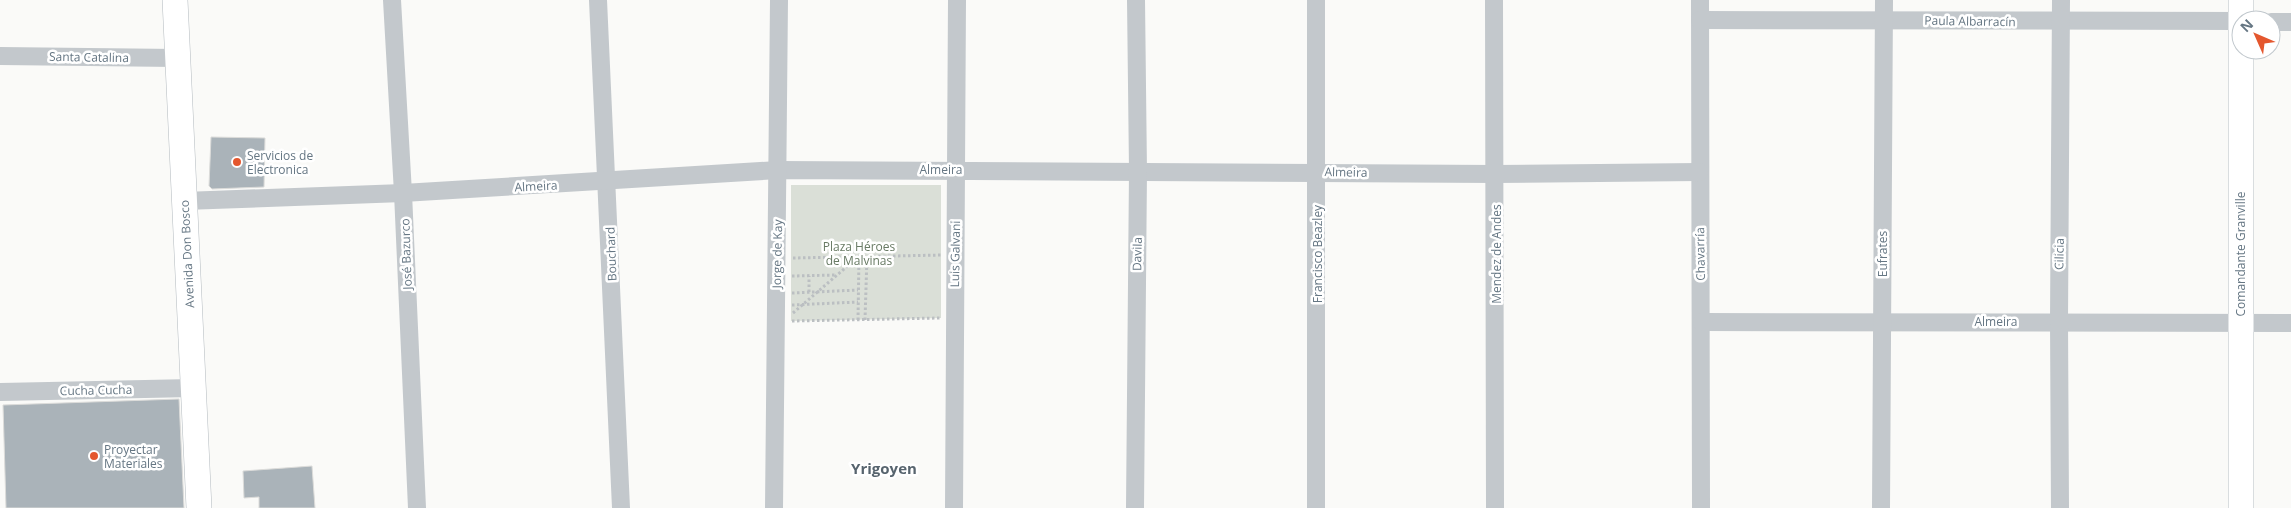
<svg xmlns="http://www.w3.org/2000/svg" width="2291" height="508" viewBox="0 0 2291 508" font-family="'Open Sans',sans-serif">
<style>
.green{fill:#dadfd7}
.building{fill:#aab3b9;stroke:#dcdcda}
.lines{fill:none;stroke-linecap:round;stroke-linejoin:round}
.secondary-casing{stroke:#b3babf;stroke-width:26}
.path{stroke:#bbbfc2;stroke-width:3;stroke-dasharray:2.5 2.5;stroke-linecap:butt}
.street{stroke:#c3c8cc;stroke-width:18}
.secondary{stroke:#fff;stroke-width:25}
.poi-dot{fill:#e4572e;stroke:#fff;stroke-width:2}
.labels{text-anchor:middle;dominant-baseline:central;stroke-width:5;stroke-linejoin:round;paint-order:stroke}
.street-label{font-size:12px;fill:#657683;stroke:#fff}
.poi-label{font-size:12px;fill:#657683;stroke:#fff;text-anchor:start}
.park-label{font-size:12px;fill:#687a64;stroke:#fff}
.quarter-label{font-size:15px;font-weight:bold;fill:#57646e;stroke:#fff}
</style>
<rect width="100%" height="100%" fill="#fafaf8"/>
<!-- green -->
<path class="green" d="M 791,185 L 941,185 L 941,318 L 791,321 Z"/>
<!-- building -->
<g class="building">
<path d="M 211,137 L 265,138 L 264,187 L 212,189 L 209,186 Z"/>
<path d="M 179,399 L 184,508 L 6,508 L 3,405 Z"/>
<path d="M 312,466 L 315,508 L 259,508 L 259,497 L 244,498 L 243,471 Z"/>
</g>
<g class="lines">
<defs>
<g id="secondary">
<path d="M 175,0 L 199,508"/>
<path d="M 2241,0 L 2241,508"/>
</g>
</defs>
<!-- secondary casing -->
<use href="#secondary" class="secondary-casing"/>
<!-- path -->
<g class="path">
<path d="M 793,258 L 942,255"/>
<path d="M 792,276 L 836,275"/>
<path d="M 809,292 L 809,276"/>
<path d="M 792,293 L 858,290"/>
<path d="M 792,305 L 858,302"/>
<path d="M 793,313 L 858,257"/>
<path d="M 858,320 L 859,256"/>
<path d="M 865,320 L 867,256"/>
<path d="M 792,321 L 940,318"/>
</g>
<!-- street -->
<g class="street">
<path d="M 392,0 L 403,193 L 417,508"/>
<path d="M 598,0 L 621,508"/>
<path d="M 1316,0 L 1316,508"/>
<path d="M 1494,0 L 1495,508"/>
<path d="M 1700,0 L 1701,508"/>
<path d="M 1700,20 L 2241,21"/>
<path d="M 2271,22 L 2291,22"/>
<path d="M 0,56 L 177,58"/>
<path d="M 184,201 L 403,193 L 778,170 L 1496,174 L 1699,172"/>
<path d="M 1702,322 L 2291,323"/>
<path d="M 0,392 L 193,388"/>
<path d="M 774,508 L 779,0"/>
<path d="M 954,508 L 957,0"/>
<path d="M 1135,508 L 1138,171 L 1136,0"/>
<path d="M 1881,508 L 1884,0"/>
<path d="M 2060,508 L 2059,321 L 2061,0"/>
</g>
<!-- secondary -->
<use href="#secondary" class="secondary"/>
</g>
<!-- markers -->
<g class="poi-dot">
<circle cx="237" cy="162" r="5"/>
<circle cx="94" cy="456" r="5"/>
</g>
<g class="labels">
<!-- street labels -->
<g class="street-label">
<text transform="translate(1970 21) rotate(1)">Paula Albarracín</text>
<text transform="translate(89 57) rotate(1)">Santa Catalina</text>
<text x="941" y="169">Almeira</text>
<text transform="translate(1346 172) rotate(1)">Almeira</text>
<text transform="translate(536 186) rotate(-3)">Almeira</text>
<text transform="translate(187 254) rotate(-93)">Avenida Don Bosco</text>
<text transform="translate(406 254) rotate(-92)">José Bazurco</text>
<text transform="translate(611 254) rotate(-92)">Bouchard</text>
<text transform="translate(777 254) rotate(-89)">Jorge de Kay</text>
<text transform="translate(955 254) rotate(-89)">Luis Galvani</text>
<text transform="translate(1137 254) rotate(-89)">Davila</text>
<text transform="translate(1317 254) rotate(-90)">Francisco Beazley</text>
<text transform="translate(1496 254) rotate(-90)">Mendez de Andes</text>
<text transform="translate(1700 254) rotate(-91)">Chavarría</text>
<text transform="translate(1882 254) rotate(-90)">Eufrates</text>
<text transform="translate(2059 254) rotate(-89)">Cilicia</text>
<text transform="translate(2240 254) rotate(-90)">Comandante Granville</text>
<text x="1996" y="321">Almeira</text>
<text transform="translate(96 390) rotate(-1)">Cucha Cucha</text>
</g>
<!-- poi labels -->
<g class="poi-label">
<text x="247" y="155">Servicios de<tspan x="247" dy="14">Electronica</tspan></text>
<text x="104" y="449">Proyectar<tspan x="104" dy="14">Materiales</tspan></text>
</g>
<!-- park labels -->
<g class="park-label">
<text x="859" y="246">Plaza Héroes<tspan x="859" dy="14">de Malvinas</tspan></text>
</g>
<!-- quarter labels -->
<g class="quarter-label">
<text x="884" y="468">Yrigoyen</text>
</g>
</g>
<!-- north arrow -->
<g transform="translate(2256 35) rotate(315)"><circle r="24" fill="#ffffff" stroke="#c1c8cd"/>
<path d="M0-4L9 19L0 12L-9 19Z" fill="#e4572e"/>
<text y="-8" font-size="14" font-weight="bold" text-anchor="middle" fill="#657683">N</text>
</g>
</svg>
